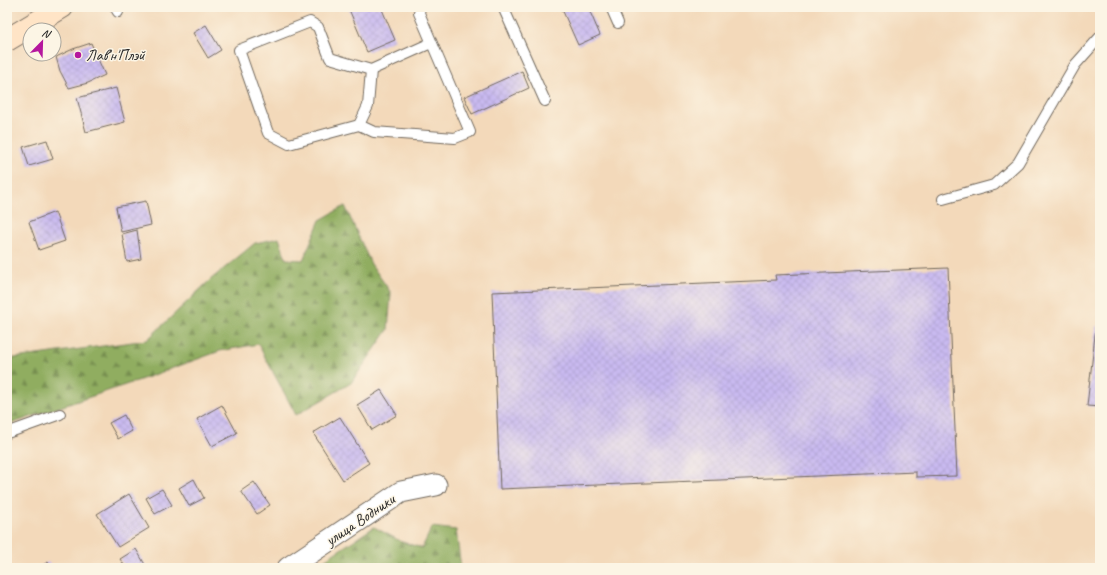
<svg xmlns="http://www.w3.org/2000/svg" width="1107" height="575" viewBox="0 0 1107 575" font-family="Caveat,sans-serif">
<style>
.forest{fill:url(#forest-firs);stroke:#5e6c46}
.building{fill:url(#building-cross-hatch)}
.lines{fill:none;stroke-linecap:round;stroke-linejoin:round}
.lane-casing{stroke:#71685d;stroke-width:12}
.street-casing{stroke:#71685d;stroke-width:23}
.secondary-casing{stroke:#71685d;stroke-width:24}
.lane{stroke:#fff;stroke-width:10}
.street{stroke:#fff;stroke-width:21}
.secondary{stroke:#ffe4c6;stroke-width:22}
.poi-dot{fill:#b5179e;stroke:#fcf5e5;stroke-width:1.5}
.labels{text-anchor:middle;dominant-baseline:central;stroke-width:3;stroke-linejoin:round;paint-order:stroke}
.poi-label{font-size:16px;fill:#2b2b2b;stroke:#fcf5e5;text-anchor:start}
.street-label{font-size:16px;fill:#2b2b2b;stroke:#fcf5e5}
</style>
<defs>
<pattern id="forest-firs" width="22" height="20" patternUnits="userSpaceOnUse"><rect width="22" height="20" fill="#90ad60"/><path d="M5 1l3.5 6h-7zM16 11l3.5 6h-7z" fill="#768d4f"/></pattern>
<pattern id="building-cross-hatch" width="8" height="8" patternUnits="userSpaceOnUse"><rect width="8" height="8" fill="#c9baf0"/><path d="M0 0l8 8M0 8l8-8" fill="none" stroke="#ada0ce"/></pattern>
</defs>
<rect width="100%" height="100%" fill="#fcf5e5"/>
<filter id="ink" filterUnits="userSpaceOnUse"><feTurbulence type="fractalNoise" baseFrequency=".025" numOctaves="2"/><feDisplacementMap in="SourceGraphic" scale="8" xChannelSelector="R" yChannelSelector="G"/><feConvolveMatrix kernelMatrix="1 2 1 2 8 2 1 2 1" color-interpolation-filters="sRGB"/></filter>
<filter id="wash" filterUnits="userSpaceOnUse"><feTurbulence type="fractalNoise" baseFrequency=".012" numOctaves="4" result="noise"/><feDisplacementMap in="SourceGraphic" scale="16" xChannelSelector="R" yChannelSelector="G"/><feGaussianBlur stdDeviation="0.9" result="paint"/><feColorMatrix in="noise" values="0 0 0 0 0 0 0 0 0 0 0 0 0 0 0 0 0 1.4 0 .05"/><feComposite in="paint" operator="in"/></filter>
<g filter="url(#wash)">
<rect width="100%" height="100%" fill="#f3d9ba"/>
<!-- forest -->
<g class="forest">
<path d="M 345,206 L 371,264 L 391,293 L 388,330 L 351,383 L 296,415 L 258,344 L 220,351 L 137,381 L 7,425 L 7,359 L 147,340 L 210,280 L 255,243 L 279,238 L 286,259 L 303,260 L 320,220 Z"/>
<path d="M 374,527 L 402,542 L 422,548 L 432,527 L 456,530 L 461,568 L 312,568 Z"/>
</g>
<g id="blocks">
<!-- building -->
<g class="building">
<path d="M 348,7 L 381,7 L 395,40 L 367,52 Z"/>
<path d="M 561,7 L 588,7 L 600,35 L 578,45 Z"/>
<path d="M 206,25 L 221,50 L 208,58 L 193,33 Z"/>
<path d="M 91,43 L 105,75 L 88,83 L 69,88 L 60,71 L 56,57 L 73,49 Z"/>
<path d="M 522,71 L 529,88 L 472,114 L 464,97 Z"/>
<path d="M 116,88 L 125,122 L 86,132 L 77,98 Z"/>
<path d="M 47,140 L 53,159 L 29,166 L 23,147 Z"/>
<path d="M 146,201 L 151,225 L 121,232 L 116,207 Z"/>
<path d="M 55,212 L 65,241 L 39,250 L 29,222 Z"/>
<path d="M 137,230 L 141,259 L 127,262 L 122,234 Z"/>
<path d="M 948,268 L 957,476 L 916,477 L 916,472 L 500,489 L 492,292 L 776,280 L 775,275 Z"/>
<path d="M 1096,326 L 1100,327 L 1100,407 L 1087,406 Z"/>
<path d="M 381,390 L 397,415 L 372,430 L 357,405 Z"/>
<path d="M 222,405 L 237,433 L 212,446 L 197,419 Z"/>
<path d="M 124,415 L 132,431 L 118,439 L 109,423 Z"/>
<path d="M 340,417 L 369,463 L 343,480 L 313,433 Z"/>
<path d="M 194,479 L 204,498 L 189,506 L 179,488 Z"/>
<path d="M 254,482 L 270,505 L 257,514 L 241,491 Z"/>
<path d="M 162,489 L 172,505 L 155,514 L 146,498 Z"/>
<path d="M 129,494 L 149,528 L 118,547 L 97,514 Z"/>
<path d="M 136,549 L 147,568 L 126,568 L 120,559 Z"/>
<path d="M 48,562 L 52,568 L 38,568 Z"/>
</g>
</g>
</g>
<g filter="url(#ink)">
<use href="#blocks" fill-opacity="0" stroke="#71685d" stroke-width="1"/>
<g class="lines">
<defs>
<g id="lane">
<path d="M 115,7 L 118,12"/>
<path d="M 420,7 L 419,13 L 470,132 L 455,138 L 374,132 L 359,125 L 289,144 L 268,133 L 239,50 L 310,22 L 318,27 L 330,58 L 371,70 L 431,43"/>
<path d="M 503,7 L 545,101"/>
<path d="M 611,7 L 618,23"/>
<path d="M 359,125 L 368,106 L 371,70"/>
<path d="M 943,199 L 994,185 L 1018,163 L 1075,65 L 1100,37"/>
<path d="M 7,433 L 60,414"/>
</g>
<path id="street" d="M 288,568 L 401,492 L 436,485"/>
<path id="secondary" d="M 7,40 L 62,7"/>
</defs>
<!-- lane casing -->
<use href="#lane" class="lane-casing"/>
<!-- street casing -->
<use href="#street" class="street-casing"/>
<!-- secondary casing -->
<use href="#secondary" class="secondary-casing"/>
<!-- lane -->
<use href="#lane" class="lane"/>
<!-- street -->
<use href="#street" class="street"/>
<!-- secondary -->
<use href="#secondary" class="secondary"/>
</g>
</g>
<!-- markers -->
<circle class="poi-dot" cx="78" cy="55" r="4"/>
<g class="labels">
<!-- poi labels -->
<g class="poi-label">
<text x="86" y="55">Лав'н'Плэй</text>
</g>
<!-- street labels -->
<g class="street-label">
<text transform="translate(360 520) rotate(-34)">улица Водники</text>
</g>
</g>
<!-- margin -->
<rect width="1107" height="575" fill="none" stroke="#fcf5e5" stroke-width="24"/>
<!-- north arrow -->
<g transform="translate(42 42) rotate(23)"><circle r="19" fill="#fcf5e5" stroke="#a8a49b"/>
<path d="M0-3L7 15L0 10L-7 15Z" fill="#b5179e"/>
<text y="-6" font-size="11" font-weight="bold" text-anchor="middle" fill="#2b2b2b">N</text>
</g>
</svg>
